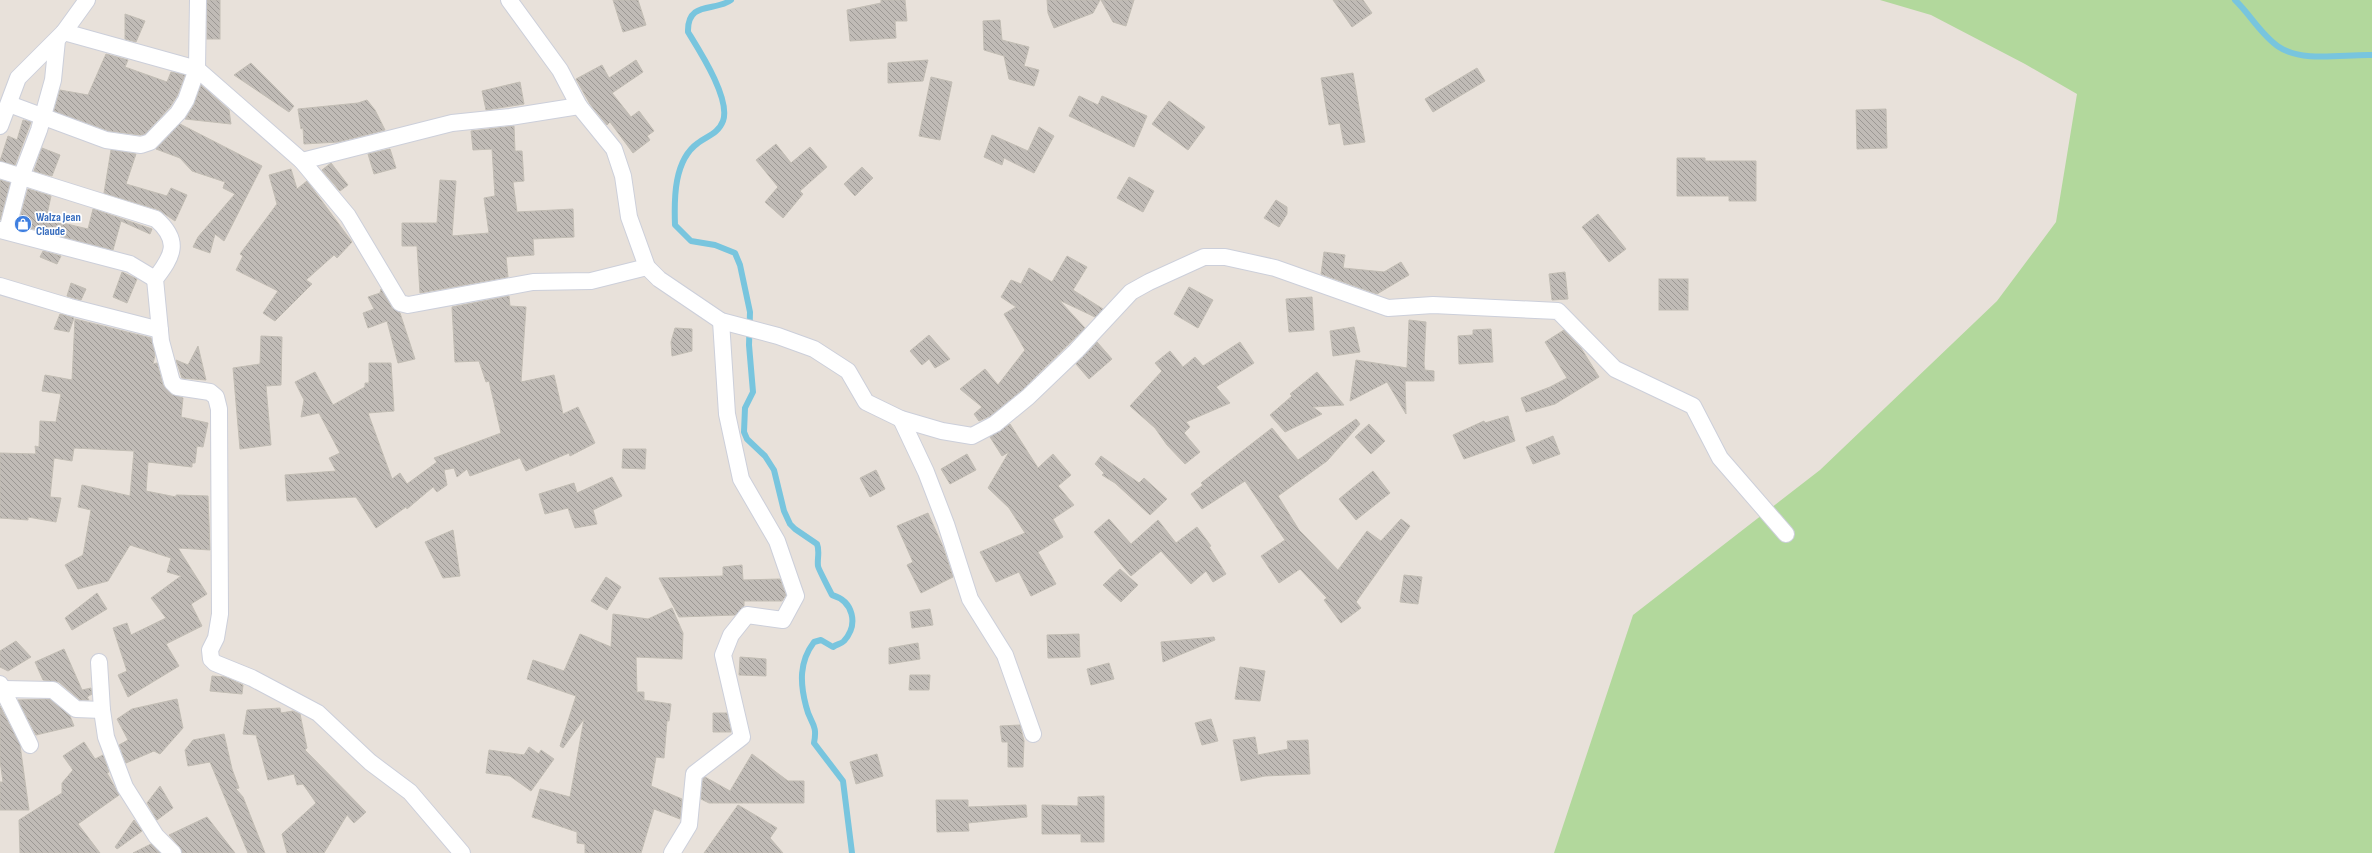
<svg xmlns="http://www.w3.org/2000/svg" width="2372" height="853" viewBox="0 0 2372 853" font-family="'Sofia Sans Condensed',sans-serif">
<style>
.green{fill:#b2d89c}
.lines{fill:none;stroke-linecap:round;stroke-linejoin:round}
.stream{stroke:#78c5de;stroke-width:6}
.building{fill:url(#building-back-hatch);stroke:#c2bdb4}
.street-casing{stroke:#cccfda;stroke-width:18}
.street{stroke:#fff;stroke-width:16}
.labels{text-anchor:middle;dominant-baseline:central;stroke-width:3.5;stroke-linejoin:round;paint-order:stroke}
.shop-label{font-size:12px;font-weight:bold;fill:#366cbe;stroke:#fff;text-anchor:start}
</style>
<defs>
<pattern id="building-back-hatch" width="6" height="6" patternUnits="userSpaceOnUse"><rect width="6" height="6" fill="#c0bbb6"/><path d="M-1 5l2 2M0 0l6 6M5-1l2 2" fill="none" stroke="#9c9894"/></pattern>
</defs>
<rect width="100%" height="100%" fill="#e8e1da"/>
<!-- green -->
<path class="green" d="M 1880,0 L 2372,0 L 2372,853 L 1554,853 L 1633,615 L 1820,470 L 1997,301 L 2056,222 L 2077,94 L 2025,64 L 1931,15 Z"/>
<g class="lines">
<!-- stream -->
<g class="stream">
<path d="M 731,0 C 716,12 687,0 688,32 C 699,50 731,99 723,121 C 718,134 707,136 698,143 C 674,160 674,198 675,225 L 691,241 L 715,245 L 735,253 L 740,265 L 750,312 L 749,345 L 753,392 L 745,408 L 744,432 L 747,439 L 765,456 L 774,470 L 784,511 L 790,524 L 795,529 L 817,544 C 820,551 817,559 818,566 C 818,568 831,593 832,595 C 853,601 859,624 844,641 C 841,644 837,644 833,647 L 821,640 L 814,642 C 799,662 800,683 806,706 C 810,724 818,723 814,743 L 843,781 L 852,853"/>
<path d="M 2235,0 C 2250,14 2261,35 2279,47 C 2303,63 2344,54 2372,55"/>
</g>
</g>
<!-- building -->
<g class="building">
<rect x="207" y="0" width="13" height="39"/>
<path d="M 613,0 L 638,0 L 646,25 L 623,32 Z"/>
<path d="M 881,0 L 905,0 L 907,21 L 895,21 L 896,38 L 850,41 L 847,10 L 881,3 Z"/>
<path d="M 1047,0 L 1100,0 L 1093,13 L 1054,28 L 1048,13 Z"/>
<path d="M 1101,0 L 1134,0 L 1126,26 L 1113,22 Z"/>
<path d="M 1333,0 L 1363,0 L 1372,13 L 1352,27 Z"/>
<path d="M 125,14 L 145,21 L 136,42 L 125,39 Z"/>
<path d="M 1000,20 L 1002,40 L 1029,47 L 1024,66 L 1039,70 L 1034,86 L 1009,79 L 1004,56 L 984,50 L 983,21 Z"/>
<path d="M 106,54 L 128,60 L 125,67 L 167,82 L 171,72 L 185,75 L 177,96 L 170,107 L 145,134 L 140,135 L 109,131 L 54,111 L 60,90 L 88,95 Z"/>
<path d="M 636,60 L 643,72 L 612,93 L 631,117 L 639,111 L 654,131 L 647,136 L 650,140 L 633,153 L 610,122 L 607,125 L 590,104 L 576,79 L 602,65 L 609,78 Z"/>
<path d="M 928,60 L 923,81 L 888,83 L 888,63 Z"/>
<path d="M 251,63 L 294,106 L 289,112 L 234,75 Z"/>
<path d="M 1477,68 L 1485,81 L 1433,112 L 1425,99 Z"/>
<path d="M 1353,73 L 1365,142 L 1344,145 L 1340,123 L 1329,125 L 1321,78 Z"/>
<path d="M 931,77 L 952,82 L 940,140 L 919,136 Z"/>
<path d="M 520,82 L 524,104 L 486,110 L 482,91 Z"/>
<path d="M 201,85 L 229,110 L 231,124 L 185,119 L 194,105 Z"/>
<path d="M 1079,96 L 1098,105 L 1102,96 L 1147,116 L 1134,147 L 1069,116 Z"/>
<path d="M 367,100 L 375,110 L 385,130 L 338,142 L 304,144 L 303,128 L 301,129 L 298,109 L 358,103 Z"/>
<path d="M 1169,101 L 1205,127 L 1188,150 L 1152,124 Z"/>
<path d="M 1886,109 L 1887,148 L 1857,149 L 1856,110 Z"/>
<path d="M 23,120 L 31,122 L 15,165 L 0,161 L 8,136 L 17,140 Z"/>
<path d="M 180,124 L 262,166 L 224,241 L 215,234 L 210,253 L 193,247 L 198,237 L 235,194 L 223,188 L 225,182 L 192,171 L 180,158 L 156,149 Z"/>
<path d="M 514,126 L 515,151 L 522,151 L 524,181 L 513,182 L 517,212 L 573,209 L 574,237 L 533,239 L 534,255 L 506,257 L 508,277 L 420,293 L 417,246 L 402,246 L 402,223 L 437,223 L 440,180 L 456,181 L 452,236 L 489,233 L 484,198 L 495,196 L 492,149 L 473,150 L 471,131 Z"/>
<path d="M 1039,127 L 1054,136 L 1034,173 L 1004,158 L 1002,165 L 984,157 L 992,135 L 1028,151 Z"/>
<path d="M 776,144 L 791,163 L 810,147 L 827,167 L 800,191 L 803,194 L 783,218 L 765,202 L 778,187 L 756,160 Z"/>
<path d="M 42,148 L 60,155 L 52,176 L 34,171 Z"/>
<path d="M 390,149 L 396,168 L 374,174 L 368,154 Z"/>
<path d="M 111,150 L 136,154 L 126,184 L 167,196 L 171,188 L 187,195 L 175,221 L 159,210 L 104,193 Z"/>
<path d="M 1677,158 L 1705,158 L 1705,161 L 1756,161 L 1756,201 L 1729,201 L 1729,196 L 1677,196 Z"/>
<path d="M 331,163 L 348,185 L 340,191 L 322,170 Z"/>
<path d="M 862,167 L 873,178 L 855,196 L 844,184 Z"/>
<path d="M 291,169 L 297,189 L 307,181 L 352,242 L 337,258 L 334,255 L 306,280 L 312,284 L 275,321 L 263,313 L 278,291 L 236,270 L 243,256 L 240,254 L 277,204 L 269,175 Z"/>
<path d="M 1129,177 L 1154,191 L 1143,212 L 1117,198 Z"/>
<path d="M 0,180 L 10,183 L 0,220 Z"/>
<path d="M 28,189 L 51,196 L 46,219 L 88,229 L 93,209 L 152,229 L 150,234 L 121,221 L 113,250 L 18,225 Z"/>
<path d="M 1276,200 L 1287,207 L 1287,214 L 1279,227 L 1264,218 Z"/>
<path d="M 1598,214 L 1626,249 L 1609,262 L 1582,227 Z"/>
<path d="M 43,251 L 61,256 L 57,264 L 40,257 Z"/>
<path d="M 1324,252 L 1345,255 L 1343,268 L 1384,272 L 1401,262 L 1409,275 L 1377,294 L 1321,274 Z"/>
<path d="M 1067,256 L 1087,267 L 1073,290 L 1103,309 L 1095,317 L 1059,300 L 1085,328 L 1022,390 L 990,416 L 979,421 L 974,414 L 982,407 L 960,389 L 985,369 L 998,385 L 1025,350 L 1004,314 L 1016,307 L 1001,297 L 1011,280 L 1021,284 L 1029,268 L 1052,282 Z"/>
<path d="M 122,272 L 137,279 L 127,303 L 113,297 Z"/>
<path d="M 1565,272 L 1568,299 L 1552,300 L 1549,274 Z"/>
<rect x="1659" y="279" width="29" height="31"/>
<path d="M 71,283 L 86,289 L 81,300 L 67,296 Z"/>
<path d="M 1189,287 L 1213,300 L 1198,328 L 1174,314 Z"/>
<path d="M 381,289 L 392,308 L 400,313 L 415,359 L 398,363 L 387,321 L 368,328 L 363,313 L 374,309 L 368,297 L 380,293 Z"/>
<path d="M 509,296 L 510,306 L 526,307 L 521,382 L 554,375 L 563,414 L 578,407 L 595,443 L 570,456 L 569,453 L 526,471 L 520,458 L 470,476 L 467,469 L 457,477 L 454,468 L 444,470 L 447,485 L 437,492 L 433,487 L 407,509 L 406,507 L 376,528 L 356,497 L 287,501 L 285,475 L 336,471 L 329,458 L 340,453 L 319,413 L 301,417 L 304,400 L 295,382 L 315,372 L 333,405 L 365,387 L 365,383 L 369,383 L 369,363 L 391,363 L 394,411 L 368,413 L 392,479 L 400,473 L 407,484 L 437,462 L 434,458 L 501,433 L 489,381 L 486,382 L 479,361 L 455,362 L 452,307 Z"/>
<path d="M 1312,297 L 1314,330 L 1289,332 L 1286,299 Z"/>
<path d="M 60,314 L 74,318 L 69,332 L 54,329 Z"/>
<path d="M 75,319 L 151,338 L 155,355 L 153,364 L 157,363 L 163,385 L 171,394 L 183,398 L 181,417 L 208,423 L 203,447 L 197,446 L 195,463 L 192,463 L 192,467 L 148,462 L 146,491 L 176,497 L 176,495 L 208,496 L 210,550 L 178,548 L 207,594 L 191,604 L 202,626 L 166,644 L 179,666 L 128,697 L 118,675 L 127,671 L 113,628 L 127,623 L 131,635 L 166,618 L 151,598 L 181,576 L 167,572 L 171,558 L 130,545 L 108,581 L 78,589 L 65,565 L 83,555 L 91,510 L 78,507 L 82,485 L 130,496 L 134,451 L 74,448 L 72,461 L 54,458 L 50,497 L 61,498 L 56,522 L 28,517 L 28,520 L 0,518 L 0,453 L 36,454 L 35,446 L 39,447 L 40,421 L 56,422 L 61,394 L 42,391 L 45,375 L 72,380 Z"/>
<path d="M 1409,320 L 1426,322 L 1424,364 L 1425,370 L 1434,371 L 1434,381 L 1405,381 L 1406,414 L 1387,382 L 1350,401 L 1356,360 L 1407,368 Z"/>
<path d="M 1354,327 L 1360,352 L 1333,356 L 1330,331 Z"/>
<path d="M 675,328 L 692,329 L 692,351 L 672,356 L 671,342 Z"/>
<path d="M 1491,329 L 1493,362 L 1459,364 L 1458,336 L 1473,335 L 1473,330 Z"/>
<path d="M 1564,330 L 1581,348 L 1599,377 L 1555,404 L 1526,412 L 1521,398 L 1550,387 L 1567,378 L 1545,342 Z"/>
<path d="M 929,335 L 950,359 L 935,368 L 929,359 L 922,365 L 910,351 Z"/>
<path d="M 261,336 L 282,337 L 281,385 L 266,386 L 271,445 L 240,449 L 233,368 L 260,364 Z"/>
<path d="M 1097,342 L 1112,359 L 1089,379 L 1076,364 Z"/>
<path d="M 1240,342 L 1254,363 L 1216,387 L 1230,403 L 1186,422 L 1190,427 L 1184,433 L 1200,452 L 1185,464 L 1167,445 L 1155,428 L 1130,406 L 1162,371 L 1155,363 L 1170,351 L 1183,367 L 1195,357 L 1203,366 Z"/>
<path d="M 198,346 L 206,380 L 182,378 L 176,360 L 188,365 Z"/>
<path d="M 1317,372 L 1344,405 L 1313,407 L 1322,414 L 1285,432 L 1270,415 L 1292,396 L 1290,394 Z"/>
<path d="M 1508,416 L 1515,441 L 1464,459 L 1453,435 L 1484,421 L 1485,423 Z"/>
<path d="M 1356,419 L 1360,424 L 1327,461 L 1278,496 L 1299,530 L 1338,570 L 1367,531 L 1381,541 L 1401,519 L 1410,526 L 1356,602 L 1361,608 L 1341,623 L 1324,600 L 1327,598 L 1300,569 L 1279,583 L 1261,556 L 1285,540 L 1245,481 L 1202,509 L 1191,494 L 1203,485 L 1201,483 L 1272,428 L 1298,460 Z"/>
<path d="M 1010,424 L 1038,468 L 1053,454 L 1071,475 L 1058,486 L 1074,505 L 1053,519 L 1063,537 L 1038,552 L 1056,584 L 1031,596 L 1019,572 L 996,582 L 980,552 L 1025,533 L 1009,508 L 988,488 L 1009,452 L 1002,456 L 990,437 Z"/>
<path d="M 1369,424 L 1385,441 L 1371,454 L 1355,437 Z"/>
<path d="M 1553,436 L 1560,454 L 1533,464 L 1526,447 Z"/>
<path d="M 623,449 L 646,449 L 645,469 L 622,468 Z"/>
<path d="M 967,454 L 976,470 L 950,484 L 941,469 Z"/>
<path d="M 1101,456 L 1139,483 L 1144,478 L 1167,499 L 1150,515 L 1115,483 L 1102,475 L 1104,473 L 1095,464 Z"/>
<path d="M 876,470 L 885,489 L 870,497 L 860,478 Z"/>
<path d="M 1373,471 L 1390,493 L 1356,520 L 1339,499 Z"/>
<path d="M 612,477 L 622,496 L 593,510 L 597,524 L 575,528 L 568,508 L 545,514 L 539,494 L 574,483 L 577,493 Z"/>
<path d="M 928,513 L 943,547 L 953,577 L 921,593 L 907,565 L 913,562 L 897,526 Z"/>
<path d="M 1109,519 L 1131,544 L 1158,520 L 1176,543 L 1197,527 L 1211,546 L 1209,547 L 1226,574 L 1213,582 L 1206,571 L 1191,584 L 1161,551 L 1131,576 L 1094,532 Z"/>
<path d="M 453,530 L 460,576 L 443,578 L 425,542 Z"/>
<path d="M 742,565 L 743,580 L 780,579 L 786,595 L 782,601 L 744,601 L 744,606 L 735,615 L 679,617 L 659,578 L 723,576 L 723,567 Z"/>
<path d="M 1120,569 L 1138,585 L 1121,602 L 1103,585 Z"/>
<path d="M 1404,575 L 1422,577 L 1418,604 L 1400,602 Z"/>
<path d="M 606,577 L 621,587 L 607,610 L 591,601 Z"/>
<path d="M 97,593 L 107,609 L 72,630 L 65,618 Z"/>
<path d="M 672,608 L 683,633 L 682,659 L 636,657 L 637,692 L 644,692 L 644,700 L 671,704 L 669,721 L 667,721 L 664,758 L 656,757 L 651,786 L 682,799 L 680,819 L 654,809 L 641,853 L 585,853 L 585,844 L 577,843 L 577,832 L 532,817 L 540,789 L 570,797 L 584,719 L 563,748 L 560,746 L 576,696 L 527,679 L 533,660 L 564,671 L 580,634 L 611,647 L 613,614 L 648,619 Z"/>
<path d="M 930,609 L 933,625 L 912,628 L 910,612 Z"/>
<path d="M 1079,634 L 1080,657 L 1048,658 L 1047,635 Z"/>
<path d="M 1214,637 L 1215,640 L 1163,662 L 1161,642 Z"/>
<path d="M 16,641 L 31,657 L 8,671 L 0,667 L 0,651 Z"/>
<path d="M 918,643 L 920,659 L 889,664 L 889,648 Z"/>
<path d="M 64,649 L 82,690 L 91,688 L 92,694 L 87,697 L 89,700 L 80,700 L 59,682 L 43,680 L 35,662 Z"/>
<path d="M 740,657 L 766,659 L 766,676 L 739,675 Z"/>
<path d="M 1109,663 L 1114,679 L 1091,685 L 1087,669 Z"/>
<path d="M 1240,667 L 1265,671 L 1260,701 L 1235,699 Z"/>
<path d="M 910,675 L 930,675 L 929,690 L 909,690 Z"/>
<path d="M 212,676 L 225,677 L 243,685 L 242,694 L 210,691 Z"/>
<path d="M 50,699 L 70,716 L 74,726 L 36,735 L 18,700 Z"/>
<path d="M 177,699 L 183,728 L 160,754 L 154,751 L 126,763 L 119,745 L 128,740 L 117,719 L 132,709 Z"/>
<path d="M 0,706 L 20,745 L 29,810 L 0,810 L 0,782 L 3,782 L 0,761 Z"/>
<path d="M 280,708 L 281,713 L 293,711 L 300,714 L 307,748 L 305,750 L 366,812 L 354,823 L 347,815 L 324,853 L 287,853 L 282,834 L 316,803 L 303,784 L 297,785 L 294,774 L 268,780 L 256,735 L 243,734 L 247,710 Z"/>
<path d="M 713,713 L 727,713 L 731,732 L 713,732 Z"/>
<path d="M 1211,719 L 1218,741 L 1202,745 L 1195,723 Z"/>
<path d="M 1020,725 L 1024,741 L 1023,767 L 1008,767 L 1008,742 L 1002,742 L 1000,726 Z"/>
<path d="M 224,734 L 232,769 L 239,788 L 236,789 L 243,797 L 265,853 L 248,853 L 210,762 L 188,766 L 185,750 L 193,740 Z"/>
<path d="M 1255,737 L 1258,755 L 1288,749 L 1287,741 L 1308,740 L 1310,774 L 1265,776 L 1241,781 L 1233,740 Z"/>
<path d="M 84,742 L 95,759 L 103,755 L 109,772 L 107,773 L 119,795 L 78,824 L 100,853 L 20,853 L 19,820 L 62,793 L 62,783 L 73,770 L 63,756 Z"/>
<path d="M 529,747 L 539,754 L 541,750 L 554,759 L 531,791 L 510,776 L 486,773 L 489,750 L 524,755 Z"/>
<path d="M 752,754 L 788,781 L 804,781 L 804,803 L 709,803 L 701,799 L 703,779 L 705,777 L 730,791 Z"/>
<path d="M 877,754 L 883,776 L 856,784 L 850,762 Z"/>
<path d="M 160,786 L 173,808 L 157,820 L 147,803 Z"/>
<path d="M 1104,796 L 1104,842 L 1081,842 L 1081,834 L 1042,834 L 1042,805 L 1078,806 L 1078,797 Z"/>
<path d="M 936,800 L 968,800 L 968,807 L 1026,805 L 1027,817 L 968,823 L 969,831 L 937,832 Z"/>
<path d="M 738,805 L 777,828 L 770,838 L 783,853 L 704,853 Z"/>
<path d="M 207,817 L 235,853 L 182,853 L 180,847 L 169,835 Z"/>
<path d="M 134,820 L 142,831 L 117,849 L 115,847 Z"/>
<path d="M 151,844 L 160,853 L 133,853 Z"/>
</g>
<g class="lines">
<defs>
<g id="street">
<path d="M 509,0 L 560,70 L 579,106 L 614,149 L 623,176 L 629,217 L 647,267 L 659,279 L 721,321 L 778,336 L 814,349 L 848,371 L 866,402 L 901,419 L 942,431 L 972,436 L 995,424 L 1028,397 L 1076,351 L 1131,292 L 1149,282 L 1204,257 L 1225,257 L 1275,268 L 1388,308 L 1433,305 L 1558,311 L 1615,369 L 1693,406 L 1720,458 L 1786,534"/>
<path d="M 64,32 L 197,69 L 302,161 L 348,216 L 400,303 L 408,305 L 533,282 L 591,281 L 647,267"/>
<path d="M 9,104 L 106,140 L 141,145 L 150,142 L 178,113 L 186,100 L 197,69 L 198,0"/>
<path d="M 0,126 L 18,78 L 64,32 L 87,0"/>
<path d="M 302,161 L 452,123 L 510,117 L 579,106"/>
<path d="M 0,170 L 156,219 C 181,241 173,256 155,279 L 161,341 L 172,382 L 177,387 L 210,392 L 216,397 L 219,409 L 220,614 L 216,638 L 210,650 L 211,659 L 215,663 L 252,678 L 318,713 L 370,762 L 410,792 L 462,853"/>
<path d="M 0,230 L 130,264 L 155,279"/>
<path d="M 7,231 L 21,177 L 39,130 L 53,80 L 57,40"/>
<path d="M 0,286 L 70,307 L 160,330"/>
<path d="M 901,419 L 926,472 L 946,524 L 970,599 L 1005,655 L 1033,734"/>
<path d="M 99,662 L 102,710 L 106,737 L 125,787 L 156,836 L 173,853"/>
<path d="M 0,684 L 30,745"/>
<path d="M 3,689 L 53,690 L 76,709 L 102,710"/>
<path d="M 672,853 L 689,825 L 694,774 L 742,737 L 723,655 L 731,635 L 747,615 L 783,620 L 796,596 L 777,541 L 741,479 L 727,414 L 721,321"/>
</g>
</defs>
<!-- street casing -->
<use href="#street" class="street-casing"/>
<!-- street -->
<use href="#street" class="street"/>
</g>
<!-- icons -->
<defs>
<symbol id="shop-disc" viewBox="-11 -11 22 22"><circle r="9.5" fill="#3f7fe0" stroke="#fff"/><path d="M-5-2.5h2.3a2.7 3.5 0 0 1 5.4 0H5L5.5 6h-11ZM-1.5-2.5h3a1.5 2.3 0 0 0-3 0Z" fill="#fff"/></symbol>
</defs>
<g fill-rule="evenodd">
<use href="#shop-disc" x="13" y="214" width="20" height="20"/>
</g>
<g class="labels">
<!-- shop labels -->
<g class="shop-label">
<text x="36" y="217">Walza Jean<tspan x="36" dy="14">Claude</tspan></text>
</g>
</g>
</svg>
